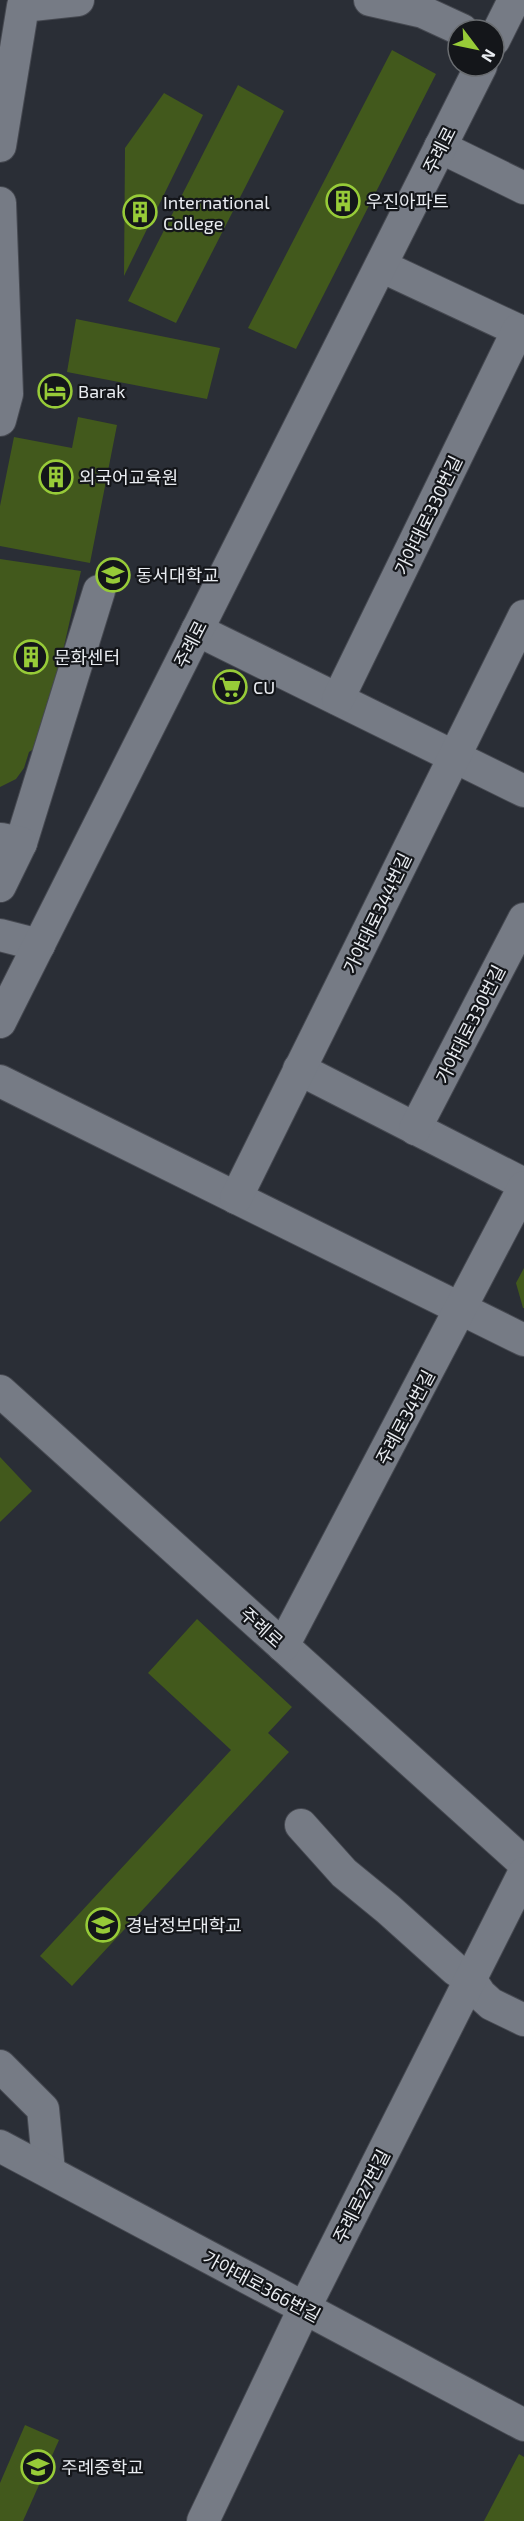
<svg xmlns="http://www.w3.org/2000/svg" width="524" height="2521" viewBox="0 0 524 2521" font-family="'Exo 2','Noto Sans KR',sans-serif">
<style>
.building{fill:#42591c}
.lines{fill:none;stroke-linecap:round;stroke-linejoin:round}
.minor-casing{stroke:#464951;stroke-width:34}
.minor{stroke:#767b85;stroke-width:32}
.labels{text-anchor:middle;dominant-baseline:central;stroke-width:4.5;stroke-linejoin:round;paint-order:stroke}
.street-label{font-size:18px;fill:#e9ecf1;stroke:#14161a}
.poi-label{font-size:18px;fill:#e9ecf1;stroke:#14161a;text-anchor:start}
</style>
<rect width="100%" height="100%" fill="#2a2e36"/>
<!-- building -->
<g class="building">
<path d="M 392,50 L 436,74 L 296,349 L 248,328 Z"/>
<path d="M 238,85 L 284,111 L 176,323 L 128,301 Z"/>
<path d="M 164,93 L 203,115 L 124,276 L 125,148 Z"/>
<path d="M 76,319 L 220,348 L 207,399 L 67,372 Z"/>
<path d="M 78,417 L 117,425 L 90,563 L 0,546 L 0,506 L 14,437 L 72,448 Z"/>
<path d="M 0,559 L 81,571 L 42,744 L 29,752 L 24,768 L 16,779 L 0,787 Z"/>
<path d="M 524,1268 L 524,1308 L 523,1308 L 516,1283 Z"/>
<path d="M 0,1457 L 32,1491 L 0,1522 Z"/>
<path d="M 197,1619 L 292,1707 L 268,1733 L 289,1752 L 72,1986 L 40,1956 L 231,1750 L 148,1673 Z"/>
<path d="M 25,2425 L 59,2440 L 23,2521 L 0,2521 L 0,2483 Z"/>
<path d="M 519,2454 L 524,2457 L 524,2521 L 484,2521 Z"/>
</g>
<g class="lines">
<defs>
<g id="minor">
<path d="M 370,0 L 423,12 L 462,30"/>
<path d="M 494,40 L 514,0"/>
<path d="M 0,146 L 23,6 L 78,0"/>
<path d="M 440,147 L 524,188"/>
<path d="M 0,203 L 7,394 L 0,420"/>
<path d="M 381,266 L 524,333"/>
<path d="M 197,630 L 524,791"/>
<path d="M 338,699 L 518,330"/>
<path d="M 21,843 L 99,591"/>
<path d="M 0,886 L 21,843 L 1,839"/>
<path d="M 0,935 L 39,945"/>
<path d="M 0,1022 L 481,66"/>
<path d="M 299,1069 L 524,1184"/>
<path d="M 0,1081 L 524,1340"/>
<path d="M 415,1129 L 524,919"/>
<path d="M 236,1198 L 524,616"/>
<path d="M 0,1391 L 524,1863"/>
<path d="M 283,1646 L 524,1187"/>
<path d="M 301,1825 L 344,1873 L 388,1909 L 456,1970 L 470,1979 L 480,1994 L 491,2004 L 524,2020"/>
<path d="M 0,2066 L 43,2109 L 49,2171"/>
<path d="M 0,2146 L 524,2425"/>
<path d="M 203,2521 L 304,2309 L 524,1873"/>
</g>
</defs>
<!-- minor casing -->
<use href="#minor" class="minor-casing"/>
<!-- minor -->
<use href="#minor" class="minor"/>
</g>
<!-- icons -->
<defs>
<symbol id="building-ring" viewBox="-11 -11 22 22"><circle r="9.5" fill="#14161a" stroke="#97cb38" stroke-width="1.5"/><path d="M-4-6H4V6H1V3H-1V6H-4ZM-2.5-4.3h1.7v1.8h-1.7ZM.8-4.3h1.7v1.8H.8ZM-2.5-1h1.7V.8h-1.7ZM.8-1h1.7V.8H.8Z" fill="#97cb38"/></symbol>
<symbol id="hotel-ring" viewBox="-11 -11 22 22"><circle r="9.5" fill="#14161a" stroke="#97cb38" stroke-width="1.5"/><path d="M-6-4.5h1.5V1H6V5H4.5V3h-9V5H-6ZM-4 0a1.8 1.8 0 1 1 3.6 0ZM.5 0V-2.5h3Q6-2.5 6 0Z" fill="#97cb38"/></symbol>
<symbol id="university-ring" viewBox="-11 -11 22 22"><circle r="9.5" fill="#14161a" stroke="#97cb38" stroke-width="1.5"/><path d="M0-5L7-2L0 1L-7-2ZM-4 1L0 2.5L4 1V4Q0 6-4 4Z" fill="#97cb38"/></symbol>
<symbol id="supermarket-ring" viewBox="-11 -11 22 22"><circle r="9.5" fill="#14161a" stroke="#97cb38" stroke-width="1.5"/><path d="M-6-5.5h2.5l.6 2H6L4.5 2H-2.5L-4.4-4H-6ZM-1.5 3.2a1.3 1.3 0 1 0 .1 0ZM3 3.2a1.3 1.3 0 1 0 .1 0Z" fill="#97cb38"/></symbol>
<symbol id="school-ring" viewBox="-11 -11 22 22"><circle r="9.5" fill="#14161a" stroke="#97cb38" stroke-width="1.5"/><path d="M0-5L7-2L0 1L-7-2ZM-4 1L0 2.5L4 1V4Q0 6-4 4Z" fill="#97cb38"/></symbol>
</defs>
<g fill-rule="evenodd">
<use href="#building-ring" x="324" y="182" width="38" height="38"/>
<use href="#building-ring" x="121" y="193" width="38" height="38"/>
<use href="#hotel-ring" x="36" y="372" width="38" height="38"/>
<use href="#building-ring" x="37" y="458" width="38" height="38"/>
<use href="#university-ring" x="94" y="556" width="38" height="38"/>
<use href="#building-ring" x="12" y="638" width="38" height="38"/>
<use href="#supermarket-ring" x="211" y="668" width="38" height="38"/>
<use href="#university-ring" x="84" y="1906" width="38" height="38"/>
<use href="#school-ring" x="19" y="2448" width="38" height="38"/>
</g>
<g class="labels">
<!-- street labels -->
<g class="street-label">
<text transform="translate(439 150) rotate(-63)">주례로</text>
<text transform="translate(428 515) rotate(-64)">가야대로330번길</text>
<text transform="translate(190 644) rotate(-63)">주례로</text>
<text transform="translate(377 913) rotate(-64)">가야대로344번길</text>
<text transform="translate(470 1024) rotate(-63)">가야대로330번길</text>
<text transform="translate(405 1417) rotate(-62)">주례로34번길</text>
<text transform="translate(262 1627) rotate(42)">주례로</text>
<text transform="translate(361 2196) rotate(-63)">주례로27번길</text>
<text transform="translate(262 2286) rotate(28)">가야대로366번길</text>
</g>
<!-- poi labels -->
<g class="poi-label">
<text x="366" y="201">우진아파트</text>
<text x="163" y="202">International<tspan x="163" dy="21">College</tspan></text>
<text x="78" y="391">Barak</text>
<text x="79" y="477">외국어교육원</text>
<text x="136" y="575">동서대학교</text>
<text x="54" y="657">문화센터</text>
<text x="253" y="687">CU</text>
<text x="126" y="1925">경남정보대학교</text>
<text x="61" y="2467">주례중학교</text>
</g>
</g>
<!-- north arrow -->
<g transform="translate(476 48) rotate(122)"><circle r="28" fill="#14161a" stroke="#696c70" stroke-width="1.5"/>
<path d="M0-4.5L10 22L0 15L-10 22Z" fill="#97cb38"/>
<text y="-9" font-size="16" font-weight="bold" text-anchor="middle" fill="#e9ecf1">N</text>
</g>
</svg>
